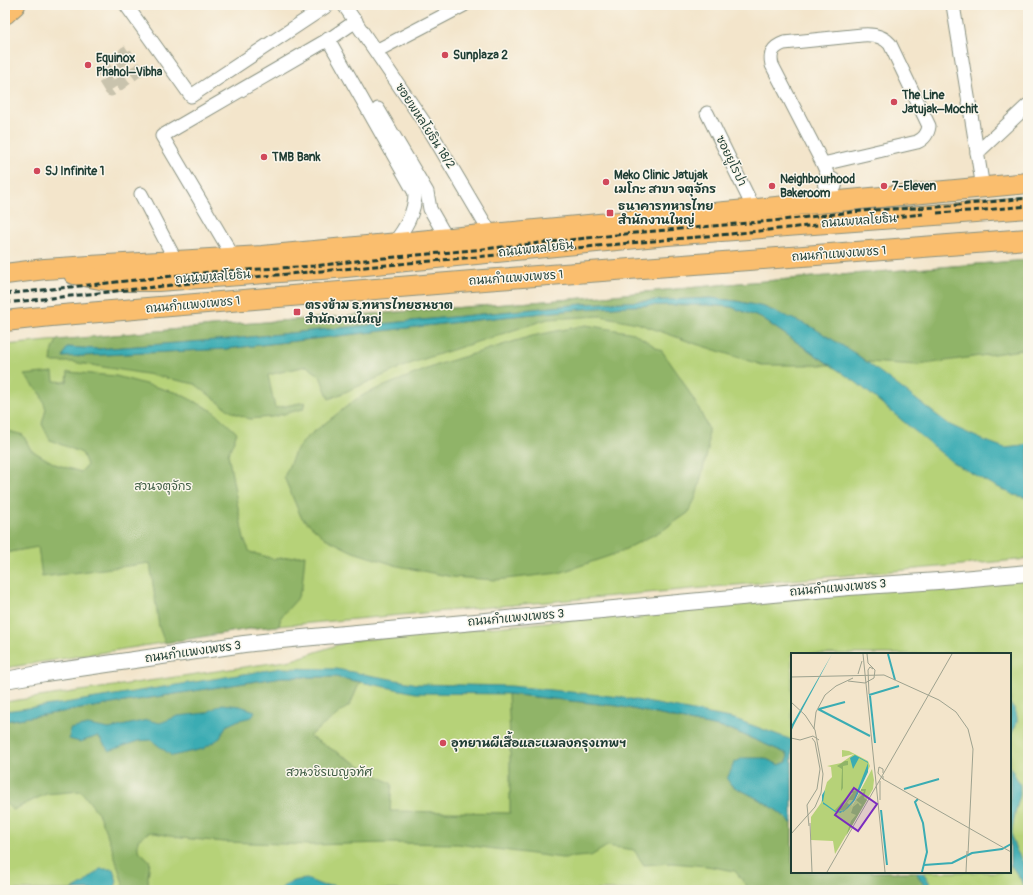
<svg xmlns="http://www.w3.org/2000/svg" width="1033" height="895" viewBox="0 0 1033 895" font-family="Pangolin,'Playpen Sans Thai',sans-serif">
<style>
.green{fill:#b6d278;stroke:#6a8856;fill-rule:evenodd}
.forest{fill:#90b468;stroke:#58784e}
.water{fill:#3aacb3;stroke:#2c7474}
.lines{fill:none;stroke-linecap:round;stroke-linejoin:round}
.minor-tunnel{stroke:#c9c3ad;stroke-width:13;stroke-dasharray:13 6;stroke-linecap:butt}
.minor-casing{stroke:#899180;stroke-width:15}
.tertiary-casing{stroke:#899180;stroke-width:18}
.primary-casing{stroke:#899180;stroke-width:22}
.minor{stroke:#fff;stroke-width:13}
.tertiary{stroke:#fff;stroke-width:16}
.primary{stroke:#fabe6e;stroke-width:20}
.rail{stroke:#1f3d34;stroke-width:3;stroke-dasharray:6 3;stroke-linecap:butt}
.poi-dot{fill:#d1495b;stroke:#fbf7ec;stroke-width:1.5}
.labels{text-anchor:middle;dominant-baseline:central;stroke-width:3;stroke-linejoin:round;paint-order:stroke}
.poi-label{font-size:12px;font-weight:bold;fill:#1f3d34;stroke:#fbf7ec;text-anchor:start}
.street-label{font-size:12px;fill:#1f3d34;stroke:#fbf7ec}
.park-label{font-size:12px;fill:#3d5b42;stroke:#fbf7ec}
.inset-river{fill:none;stroke:#3aacb3;stroke-width:2}
.inset-road{fill:none;stroke:#9ea28f;stroke-width:1}
.view{fill:#7b2cbf;fill-opacity:0.15;stroke:#7b2cbf;stroke-width:2}
.inset-edge{fill:none;stroke:#1f3d34;stroke-width:2}
</style>
<rect width="100%" height="100%" fill="#fbf7ec"/>
<filter id="ink" filterUnits="userSpaceOnUse"><feTurbulence type="fractalNoise" baseFrequency=".025" numOctaves="2"/><feDisplacementMap in="SourceGraphic" scale="8" xChannelSelector="R" yChannelSelector="G"/><feConvolveMatrix kernelMatrix="1 2 1 2 8 2 1 2 1" color-interpolation-filters="sRGB"/></filter>
<filter id="wash" filterUnits="userSpaceOnUse"><feTurbulence type="fractalNoise" baseFrequency=".012" numOctaves="4" result="noise"/><feDisplacementMap in="SourceGraphic" scale="16" xChannelSelector="R" yChannelSelector="G"/><feGaussianBlur stdDeviation="0.9" result="paint"/><feColorMatrix in="noise" values="0 0 0 0 0 0 0 0 0 0 0 0 0 0 0 0 0 1.4 0 .05"/><feComposite in="paint" operator="in"/></filter>
<g filter="url(#wash)">
<rect width="100%" height="100%" fill="#f3e5cb"/>
<!-- green -->
<g class="green">
<path d="M 1028,260 L 1028,559 L 255,628 L 5,668 L 5,345 L 213,326 L 572,299 L 740,283 Z"/>
<path d="M 1028,576 L 1028,890 L 5,890 L 5,702 L 292,660 L 349,641 ZM 792,654 L 1010,654 L 1010,872 L 792,872 Z"/>
</g>
<!-- forest -->
<g class="forest">
<path d="M 1028,260 L 1028,349 L 918,365 L 867,362 L 856,354 L 764,307 L 736,301 L 711,298 L 583,304 L 230,339 L 97,349 L 67,347 L 64,357 L 226,349 L 494,318 L 583,309 L 628,306 L 671,305 L 707,305 L 731,307 L 761,318 L 830,365 L 762,365 L 696,344 L 637,323 L 601,316 L 548,319 L 412,363 L 329,399 L 320,376 L 307,366 L 268,375 L 275,408 L 305,402 L 303,409 L 272,417 L 249,419 L 230,411 L 195,384 L 152,375 L 72,362 L 51,362 L 52,352 L 57,340 L 213,326 L 572,299 L 740,283 Z"/>
<path d="M 586,325 L 634,333 L 662,351 L 681,378 L 699,409 L 708,428 L 708,450 L 696,497 L 688,513 L 663,530 L 618,553 L 559,573 L 496,580 L 452,577 L 398,566 L 353,552 L 325,538 L 301,517 L 284,477 L 295,452 L 306,438 L 355,400 L 367,393 L 440,364 L 532,336 Z"/>
<path d="M 53,372 L 54,381 L 67,382 L 68,372 L 116,376 L 178,393 L 213,411 L 237,433 L 228,454 L 244,539 L 250,552 L 274,559 L 305,555 L 302,587 L 297,599 L 281,617 L 279,626 L 255,628 L 165,643 L 159,627 L 150,563 L 42,577 L 38,547 L 5,553 L 5,430 L 23,435 L 31,450 L 55,464 L 81,472 L 87,465 L 82,453 L 50,440 L 42,424 L 46,409 L 40,393 L 24,375 Z"/>
<path d="M 282,677 L 335,677 L 360,682 L 350,705 L 309,736 L 392,784 L 390,811 L 510,813 L 510,738 L 508,694 L 618,706 L 732,730 L 788,754 L 787,762 L 779,765 L 764,758 L 731,785 C 752,796 776,806 792,824 L 792,872 L 916,872 L 927,890 L 750,890 L 735,871 L 707,866 L 672,863 L 644,865 L 634,850 L 607,846 L 591,856 L 562,858 L 458,844 L 388,843 L 311,845 L 224,842 L 181,838 L 149,832 L 138,840 L 138,850 L 150,861 L 148,877 L 149,890 L 125,890 L 110,842 L 98,813 L 81,791 L 46,794 L 13,810 L 5,803 L 5,721 Z"/>
</g>
<!-- water -->
<g class="water">
<path d="M 711,298 L 736,301 L 764,307 L 812,327 L 856,354 L 950,425 L 983,440 L 1005,448 L 1022,446 L 1028,443 L 1028,498 L 1014,495 L 989,483 L 952,462 L 857,383 L 761,318 L 731,307 L 707,305 L 671,305 L 628,306 L 583,309 L 494,318 L 226,349 L 63,357 L 67,347 L 97,349 L 230,339 L 583,304 Z"/>
<path d="M 281,668 L 336,669 L 418,684 L 511,686 L 620,697 L 735,719 L 792,740 L 792,824 C 776,806 752,796 731,785 L 727,779 L 734,763 L 743,758 L 764,758 L 779,765 L 787,762 L 788,754 L 732,730 L 618,706 L 508,694 L 416,693 L 335,677 L 282,677 L 5,721 L 5,711 L 59,704 Z"/>
<path d="M 222,704 L 240,706 L 255,711 L 252,717 L 239,720 L 226,726 L 220,738 L 203,749 L 172,756 L 151,740 L 138,741 L 109,751 L 98,736 L 80,742 L 69,739 L 70,729 L 88,725 L 109,729 L 147,720 L 160,723 L 178,716 L 206,713 Z"/>
<path d="M 1010,704 C 1015,707 1018,716 1017,722 C 1016,725 1012,733 1010,737 Z"/>
<path d="M 1010,766 L 1020,785 L 1020,795 L 1015,813 L 1012,830 L 1012,838 L 1015,848 L 1028,871 L 1028,890 L 1021,890 L 1023,886 L 1021,880 L 1010,864 Z"/>
<path d="M 100,869 L 113,869 L 117,881 L 114,890 L 72,890 L 84,883 Z"/>
<path d="M 916,872 L 923,872 L 934,890 L 927,890 Z"/>
<path d="M 307,879 L 324,886 L 333,885 L 345,890 L 280,890 C 287,881 296,880 307,879 Z"/>
</g>
</g>
<g filter="url(#ink)">
<g class="lines">
<!-- minor-tunnel -->
<path class="minor-tunnel" d="M 127,56 L 101,74 L 111,90 L 137,71 L 125,53 L 133,48"/>
<defs>
<g id="minor">
<path d="M 126,5 L 191,96 L 328,5"/>
<path d="M 344,5 L 432,134 L 491,234"/>
<path d="M 953,5 L 983,188"/>
<path d="M 328,39 L 415,193 C 415,213 405,229 393,244"/>
<path d="M 376,51 L 464,5"/>
<path d="M 378,109 L 427,192 L 430,209 L 442,230 L 448,238"/>
<path d="M 707,113 L 754,209"/>
<path d="M 977,153 L 1028,105"/>
<path d="M 823,164 L 917,142 C 924,139 928,133 929,126 L 890,44 C 883,36 873,34 862,35 L 784,43 C 773,47 769,53 772,65 L 823,164 L 829,178"/>
<circle cx="830" cy="184" r="5.5"/>
<path d="M 141,194 L 176,261"/>
<path d="M 234,258 L 162,136 L 334,36 L 356,21"/>
</g>
<path id="tertiary" d="M 5,680 L 45,673 L 244,644 L 281,640 L 849,587 L 938,581 L 1028,573"/>
<g id="primary">
<path d="M 5,14 L 15,5"/>
<path d="M 5,274 L 45,269 L 90,266 L 262,256 L 1028,183"/>
<path d="M 74,274 L 100,279 L 117,281 L 158,281 L 335,268 L 667,235 L 1028,208"/>
<path d="M 5,321 L 51,316 L 484,280 L 1028,239"/>
</g>
</defs>
<!-- minor casing -->
<use href="#minor" class="minor-casing"/>
<!-- tertiary casing -->
<use href="#tertiary" class="tertiary-casing"/>
<!-- primary casing -->
<use href="#primary" class="primary-casing"/>
<!-- minor -->
<use href="#minor" class="minor"/>
<!-- tertiary -->
<use href="#tertiary" class="tertiary"/>
<!-- primary -->
<use href="#primary" class="primary"/>
<!-- rail -->
<g class="rail">
<path d="M 937,213 L 984,210 L 1028,206"/>
<path d="M 5,294 L 210,272 L 314,266 L 373,259 L 474,250 L 644,232 L 772,221 L 872,210 L 938,207 L 1028,198"/>
<path d="M 5,303 L 210,281 L 730,234 L 923,214"/>
</g>
</g>
</g>
<!-- markers -->
<g class="poi-dot">
<circle cx="445" cy="55" r="4"/>
<circle cx="88" cy="65" r="4"/>
<circle cx="894" cy="102" r="4"/>
<circle cx="264" cy="157" r="4"/>
<circle cx="37" cy="171" r="4"/>
<circle cx="606" cy="182" r="4"/>
<circle cx="772" cy="186" r="4"/>
<circle cx="884" cy="186" r="4"/>
<rect x="606" y="209" width="8" height="8" rx="2"/>
<rect x="293" y="308" width="8" height="8" rx="2"/>
<circle cx="443" cy="743" r="4"/>
</g>
<g class="labels">
<!-- poi labels -->
<g class="poi-label">
<text x="453" y="55">Sunplaza 2</text>
<text x="96" y="58">Equinox<tspan x="96" dy="14">Phahol–Vibha</tspan></text>
<text x="902" y="95">The Line<tspan x="902" dy="14">Jatujak–Mochit</tspan></text>
<text x="272" y="157">TMB Bank</text>
<text x="45" y="171">SJ Infinite 1</text>
<text x="614" y="175">Meko Clinic Jatujak<tspan x="614" dy="14">เมโกะ สาขา จตุจักร</tspan></text>
<text x="780" y="179">Neighbourhood<tspan x="780" dy="14">Bakeroom</tspan></text>
<text x="892" y="186">7-Eleven</text>
<text x="618" y="206">ธนาคารทหารไทย<tspan x="618" dy="14">สำนักงานใหญ่</tspan></text>
<text x="305" y="305">ตรงข้าม ธ.ทหารไทยธนชาต<tspan x="305" dy="14">สำนักงานใหญ่</tspan></text>
<text x="451" y="743">อุทยานผีเสื้อและแมลงกรุงเทพฯ</text>
</g>
<!-- street labels -->
<g class="street-label">
<text transform="translate(425 126) rotate(57)">ซอยพหลโยธิน 18/2</text>
<text transform="translate(731 161) rotate(64)">ซอยยูโรปา</text>
<text transform="translate(859 221) rotate(-4)">ถนนพหลโยธิน</text>
<text transform="translate(536 249) rotate(-6)">ถนนพหลโยธิน</text>
<text transform="translate(839 254) rotate(-4)">ถนนกำแพงเพชร 1</text>
<text transform="translate(213 277) rotate(-4)">ถนนพหลโยธิน</text>
<text transform="translate(516 278) rotate(-4)">ถนนกำแพงเพชร 1</text>
<text transform="translate(193 305) rotate(-5)">ถนนกำแพงเพชร 1</text>
<text transform="translate(838 588) rotate(-5)">ถนนกำแพงเพชร 3</text>
<text transform="translate(516 618) rotate(-5)">ถนนกำแพงเพชร 3</text>
<text transform="translate(193 652) rotate(-8)">ถนนกำแพงเพชร 3</text>
</g>
<!-- park labels -->
<g class="park-label">
<text x="163" y="486">สวนจตุจักร</text>
<text x="329" y="772">สวนวชิรเบญจทัศ</text>
</g>
</g>
<!-- overview -->
<g transform="translate(791 653)">
<rect width="220" height="220" fill="#f3e5cb"/>
<path d="M 51,97 L 58,98 L 77,108 L 79,113 L 60,155 L 81,116 L 83,127 L 82,136 L 44,201 L 42,188 L 20,187 L 20,164 L 30,150 L 36,129 L 41,124 L 40,114 L 36,113 L 50,110 L 63,101 L 51,104 Z" fill="#b6d278"/>
<path d="M 54,108 L 57,108 L 57,112 L 52,113 L 52,135 L 50,138 L 51,116 L 46,113 ZM 70,136 L 75,136 L 73,145 L 76,147 L 55,183 L 60,168 L 65,162 L 60,160 L 62,154 L 67,150 L 69,153 L 71,152 L 65,147 L 71,142 L 73,138 L 70,138 ZM 66,137 L 68,138 L 63,147 L 58,147 L 56,150 L 59,152 L 54,157 L 43,158 L 54,146 L 48,156 L 53,152 L 62,140 L 59,139 Z" fill="#90b468"/>
<path d="M 41,1 L 3,72 L 0,79 L 0,73 ZM 64,102 L 77,109 L 77,119 L 64,147 L 57,155 L 52,159 L 51,158 L 50,160 L 46,159 L 44,159 L 34,152 L 32,151 L 32,149 L 31,148 L 31,142 L 34,137 L 32,149 L 46,159 L 54,157 L 63,146 L 77,110 L 68,105 L 62,116 L 59,105 Z" fill="#3aacb3"/>
<path class="inset-river" d="M 97,1 L 104,27M 78,42 L 108,33M 79,43 L 84,90M 27,56 L 79,83M 28,56 L 54,49M 113,136 L 148,126M 127,146 L 124,149 L 132,170 L 136,199 L 131,219M 90,157 L 96,212M 133,212 L 161,210 L 181,200 L 211,196 L 220,191"/>
<path class="inset-road" d="M 72,1 L 94,219M 67,21 L 71,8M 0,24 L 93,22 L 148,47 L 165,59 L 177,76 L 182,96 L 177,201M 57,28 L 74,30 L 83,25 L 84,17 L 77,10 L 76,1M 78,41 L 77,17 L 79,14 L 82,16M 0,49 L 14,62 L 24,77 L 32,121 L 30,140 L 24,154 L 0,181M 23,76 L 25,59 L 34,42 L 45,33 L 62,25M 0,85 L 9,87 L 22,83 L 28,87M 92,123 L 92,126 L 220,199M 92,126 L 87,120 L 88,114 L 92,116 L 92,120M 89,147 L 89,128M 19,170 L 21,219M 18,173 L 16,152 L 26,136 L 29,116 L 24,89 L 21,85M 36,219 L 161,1M 175,219 L 176,198"/>
<path class="view" d="M 63,135 L 86,151 L 67,178 L 44,162 Z"/>
<rect width="220" height="220" class="inset-edge"/>
</g>
<!-- margin -->
<rect width="1033" height="895" fill="none" stroke="#fbf7ec" stroke-width="20"/>
</svg>
